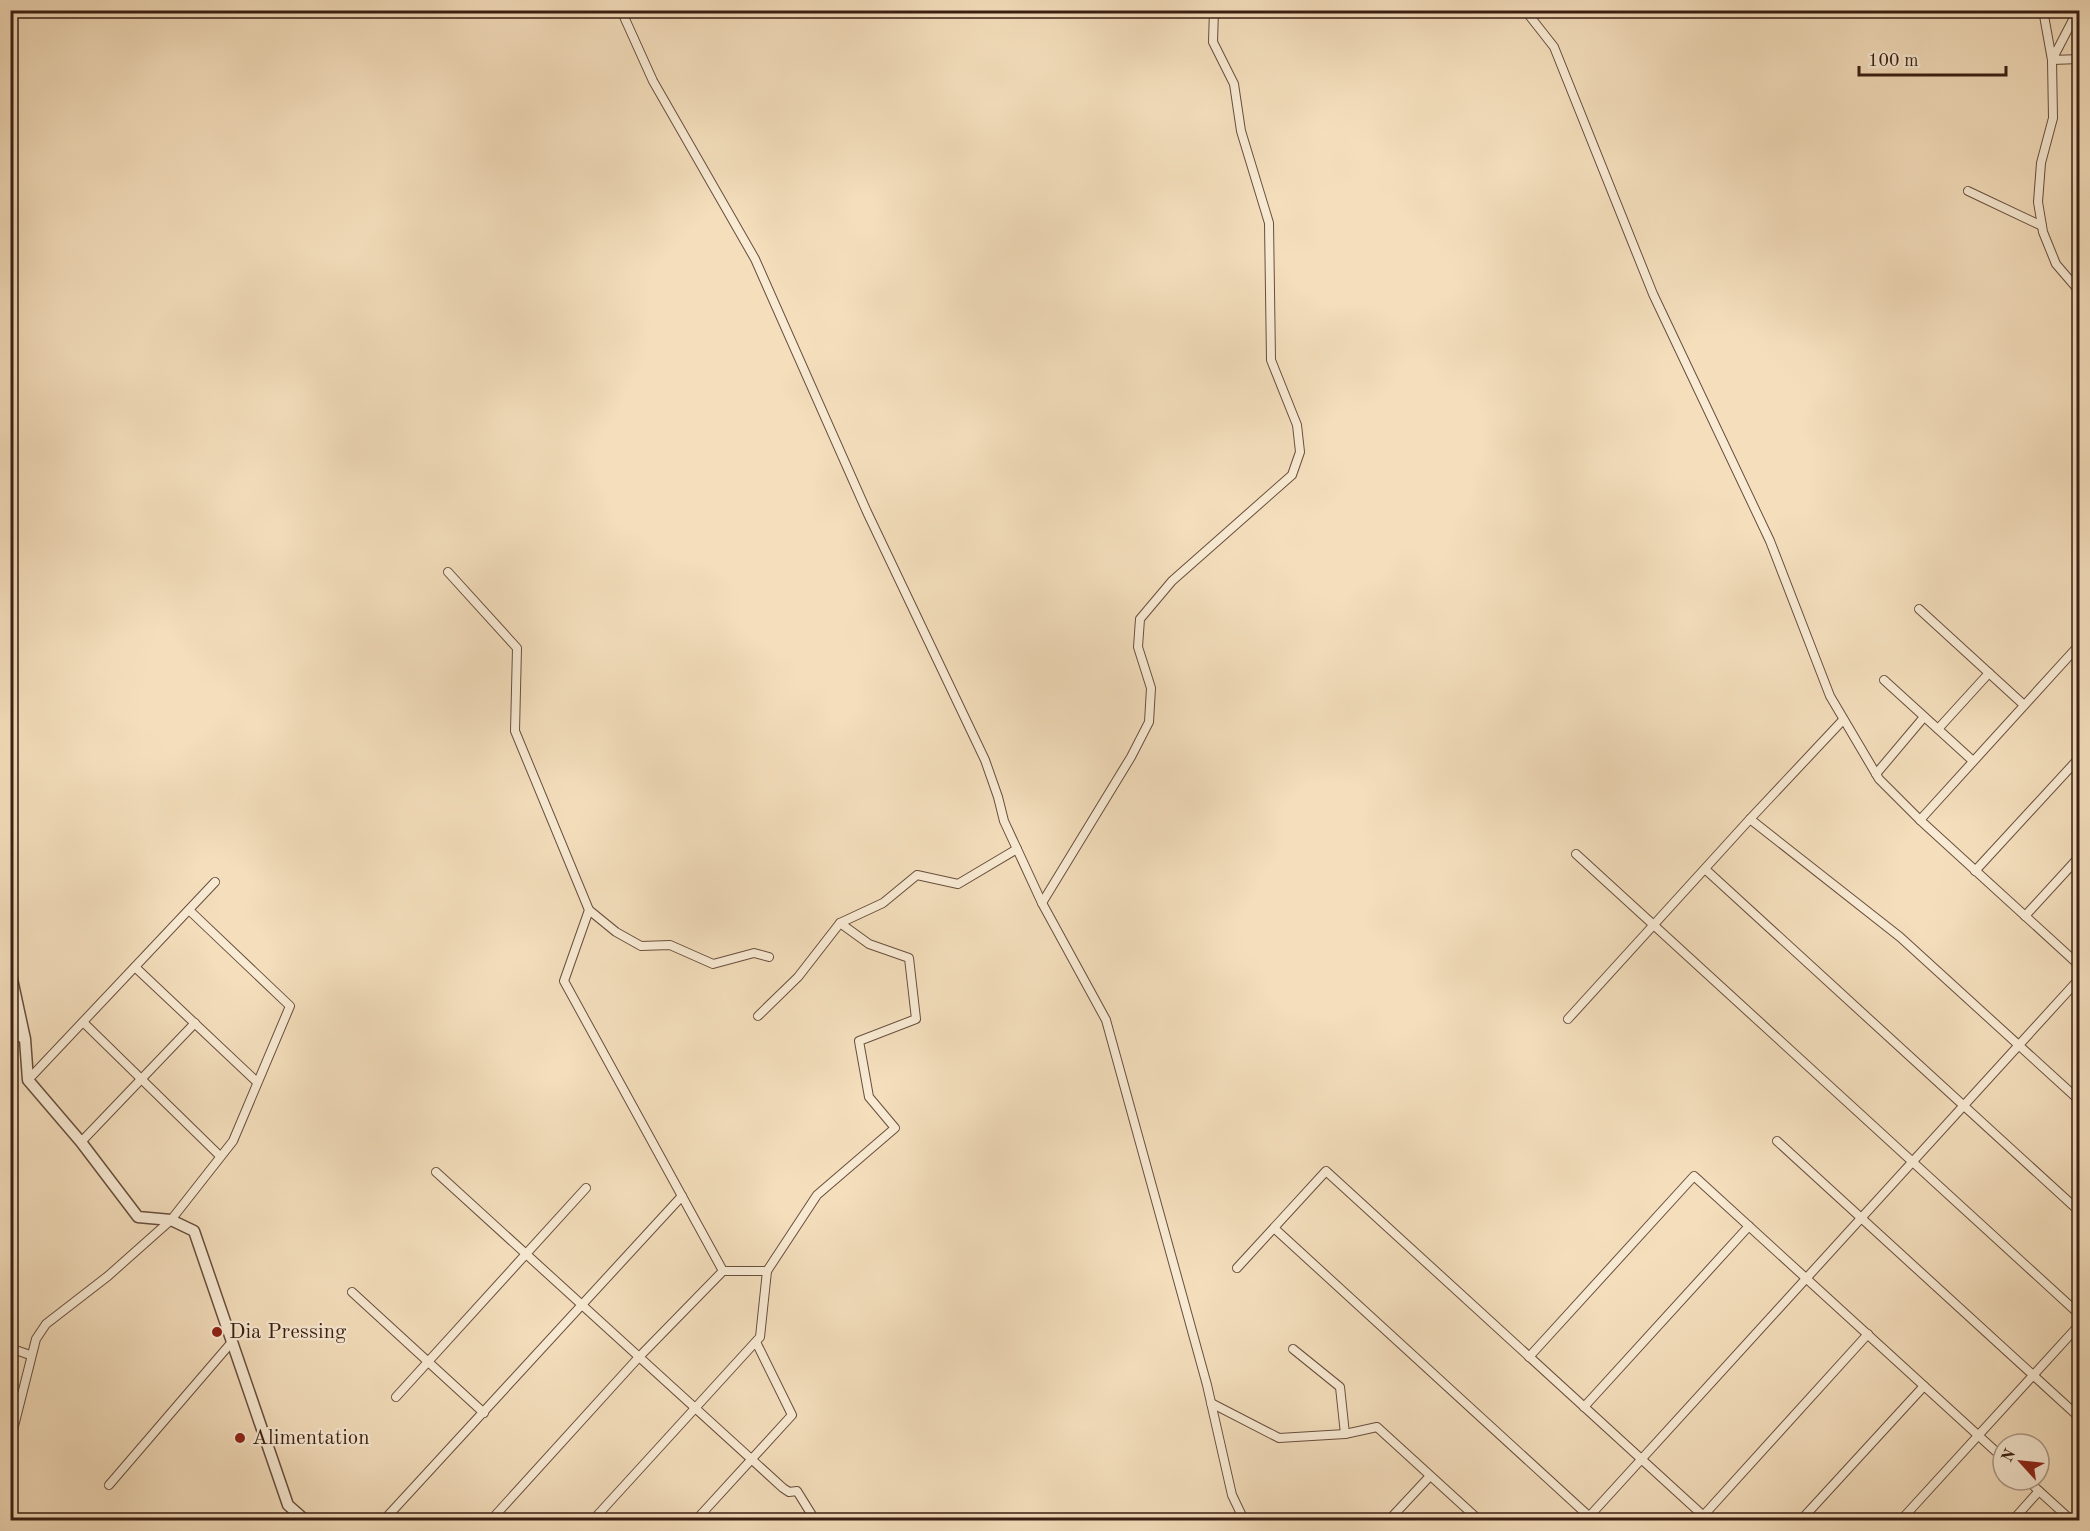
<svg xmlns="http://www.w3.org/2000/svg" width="2090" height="1531" viewBox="0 0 2090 1531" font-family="'Old Standard TT',serif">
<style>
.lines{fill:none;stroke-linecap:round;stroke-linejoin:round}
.minor-casing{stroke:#684e3d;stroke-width:10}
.tertiary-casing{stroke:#684e3d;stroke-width:13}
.minor{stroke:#f8ead3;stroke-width:8}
.tertiary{stroke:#f8ead3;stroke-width:10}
.poi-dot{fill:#8f2418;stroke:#f8ead3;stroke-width:2}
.labels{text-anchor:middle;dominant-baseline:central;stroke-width:4.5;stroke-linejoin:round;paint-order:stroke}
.poi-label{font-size:21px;fill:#3a1e13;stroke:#f8ead3;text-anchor:start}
</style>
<rect width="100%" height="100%" fill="#f4debc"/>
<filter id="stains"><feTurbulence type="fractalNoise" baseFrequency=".00333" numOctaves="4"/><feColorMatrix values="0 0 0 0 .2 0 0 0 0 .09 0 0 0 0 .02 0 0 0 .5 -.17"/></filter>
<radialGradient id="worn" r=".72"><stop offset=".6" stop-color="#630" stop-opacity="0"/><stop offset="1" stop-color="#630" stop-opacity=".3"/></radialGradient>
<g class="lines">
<defs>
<g id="minor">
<path d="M 621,10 L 653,81 L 755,259 L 867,512 L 985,760 L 998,797 L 1004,821 L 1017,849 L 1042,903 L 1106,1020 L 1207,1385 L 1232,1495 L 1244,1520"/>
<path d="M 1525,10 L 1554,47 L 1653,294 L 1770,541 L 1830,696 L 1879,779 L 1920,820 L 2080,966"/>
<path d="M 2043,10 L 2052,60 L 2053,118 L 2041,163 L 2038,202 L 2043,232 L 2056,264 L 2080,292"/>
<path d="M 2078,10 L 2052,60 L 2080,59"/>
<path d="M 1968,191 L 2042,226"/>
<path d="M 448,572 L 517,648 L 515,731 L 589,910 L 564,981 L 723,1271 L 767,1271 L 760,1337 L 593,1520"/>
<path d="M 1919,609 L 2024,705"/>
<path d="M 1884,680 L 1973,761"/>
<path d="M 1938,729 L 1989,673"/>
<path d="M 1876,774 L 1924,717"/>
<path d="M 1750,819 L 1900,937 L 2080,1101"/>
<path d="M 1920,820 L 2080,644"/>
<path d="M 1576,854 L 2080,1315"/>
<path d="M 1705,869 L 2080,1212"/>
<path d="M 1975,871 L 2080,757"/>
<path d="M 1042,903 L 1131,757 L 1149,722 L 1151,688 L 1138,647 L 1140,619 L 1172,581 L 1292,475 L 1300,452 L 1297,425 L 1271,360 L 1269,223 L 1241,131 L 1234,84 L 1213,42 L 1214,10"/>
<path d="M 589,910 L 616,932 L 641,946 L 670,945 L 713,964 L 754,953 L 769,957"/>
<path d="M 2025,916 L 2080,856"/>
<path d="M 135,967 L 257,1082"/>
<path d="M 758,1016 L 798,977 L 840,923 L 883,903 L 917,875 L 958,884 L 1017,849"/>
<path d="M 1568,1019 L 1750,819 L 1843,720"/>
<path d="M 83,1022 L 220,1156"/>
<path d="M 10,1034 L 25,1039"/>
<path d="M 28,1080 L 215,882"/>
<path d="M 1777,1141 L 2080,1418"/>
<path d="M 81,1142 L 195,1023"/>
<path d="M 436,1172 L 783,1488 L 789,1492 L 797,1491 L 815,1520"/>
<path d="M 1274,1228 L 1593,1520"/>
<path d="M 1237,1268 L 1326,1171 L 1708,1520"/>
<path d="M 767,1271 L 817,1195 L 895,1128 L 869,1097 L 859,1041 L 916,1019 L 909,958 L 869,944 L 840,923"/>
<path d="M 352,1292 L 484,1413"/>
<path d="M 10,1348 L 30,1355"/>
<path d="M 1293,1349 L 1340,1387 L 1345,1434"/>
<path d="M 1529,1357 L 1694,1176 L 2003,1458"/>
<path d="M 396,1397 L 586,1188"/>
<path d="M 1211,1403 L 1279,1438 L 1345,1434 L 1377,1427 L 1479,1520"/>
<path d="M 1584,1407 L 1749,1226"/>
<path d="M 10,1442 L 36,1339 L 46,1324 L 108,1276 L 171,1220 L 233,1141 L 290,1006 L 189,910"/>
<path d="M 2027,1480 L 2071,1520"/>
<path d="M 109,1485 L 231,1343"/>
<path d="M 1703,1516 L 1868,1334"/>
<path d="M 384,1520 L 682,1196"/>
<path d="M 491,1520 L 639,1357 L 723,1271"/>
<path d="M 696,1520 L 792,1415 L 756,1342"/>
<path d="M 1389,1520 L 1430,1476"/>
<path d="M 1586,1520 L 2080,978"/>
<path d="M 1801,1520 L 1924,1386"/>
<path d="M 1901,1520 L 2080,1324"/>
<path d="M 2013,1520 L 2039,1491"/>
</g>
<path id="tertiary" d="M 10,970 L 25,1039 L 28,1080 L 81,1142 L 138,1217 L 171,1220 L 194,1231 L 288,1505 L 305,1520"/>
</defs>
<!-- minor casing -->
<use href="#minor" class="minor-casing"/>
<!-- tertiary casing -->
<use href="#tertiary" class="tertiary-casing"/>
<!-- minor -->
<use href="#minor" class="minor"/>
<!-- tertiary -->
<use href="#tertiary" class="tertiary"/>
</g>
<!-- markers -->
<g class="poi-dot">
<circle cx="217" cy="1332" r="6"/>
<circle cx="240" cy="1438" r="6"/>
</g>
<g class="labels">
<!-- poi labels -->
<g class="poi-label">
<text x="229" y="1332">Dia Pressing</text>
<text x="252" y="1438">Alimentation</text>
</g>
</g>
<!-- margin -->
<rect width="2090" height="1531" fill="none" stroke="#f4debc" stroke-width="36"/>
<rect x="12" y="12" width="2066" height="1507" fill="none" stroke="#3a1e13" stroke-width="3"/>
<rect x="18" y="18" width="2054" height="1495" fill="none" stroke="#3a1e13" stroke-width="1.5"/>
<!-- north arrow -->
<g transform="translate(2021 1462) rotate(297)"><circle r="28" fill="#f8ead3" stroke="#ac9886" stroke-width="1.5"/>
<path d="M0-4.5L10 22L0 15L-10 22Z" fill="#8f2418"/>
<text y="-9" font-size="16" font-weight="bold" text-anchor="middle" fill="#3a1e13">N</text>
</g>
<!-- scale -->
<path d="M1859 66v9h147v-9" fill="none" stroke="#3a1e13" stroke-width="3"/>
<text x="1868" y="66" font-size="18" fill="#3a1e13" stroke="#f8ead3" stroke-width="4.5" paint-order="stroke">100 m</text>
<rect width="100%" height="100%" filter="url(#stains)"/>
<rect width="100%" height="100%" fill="url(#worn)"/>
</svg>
